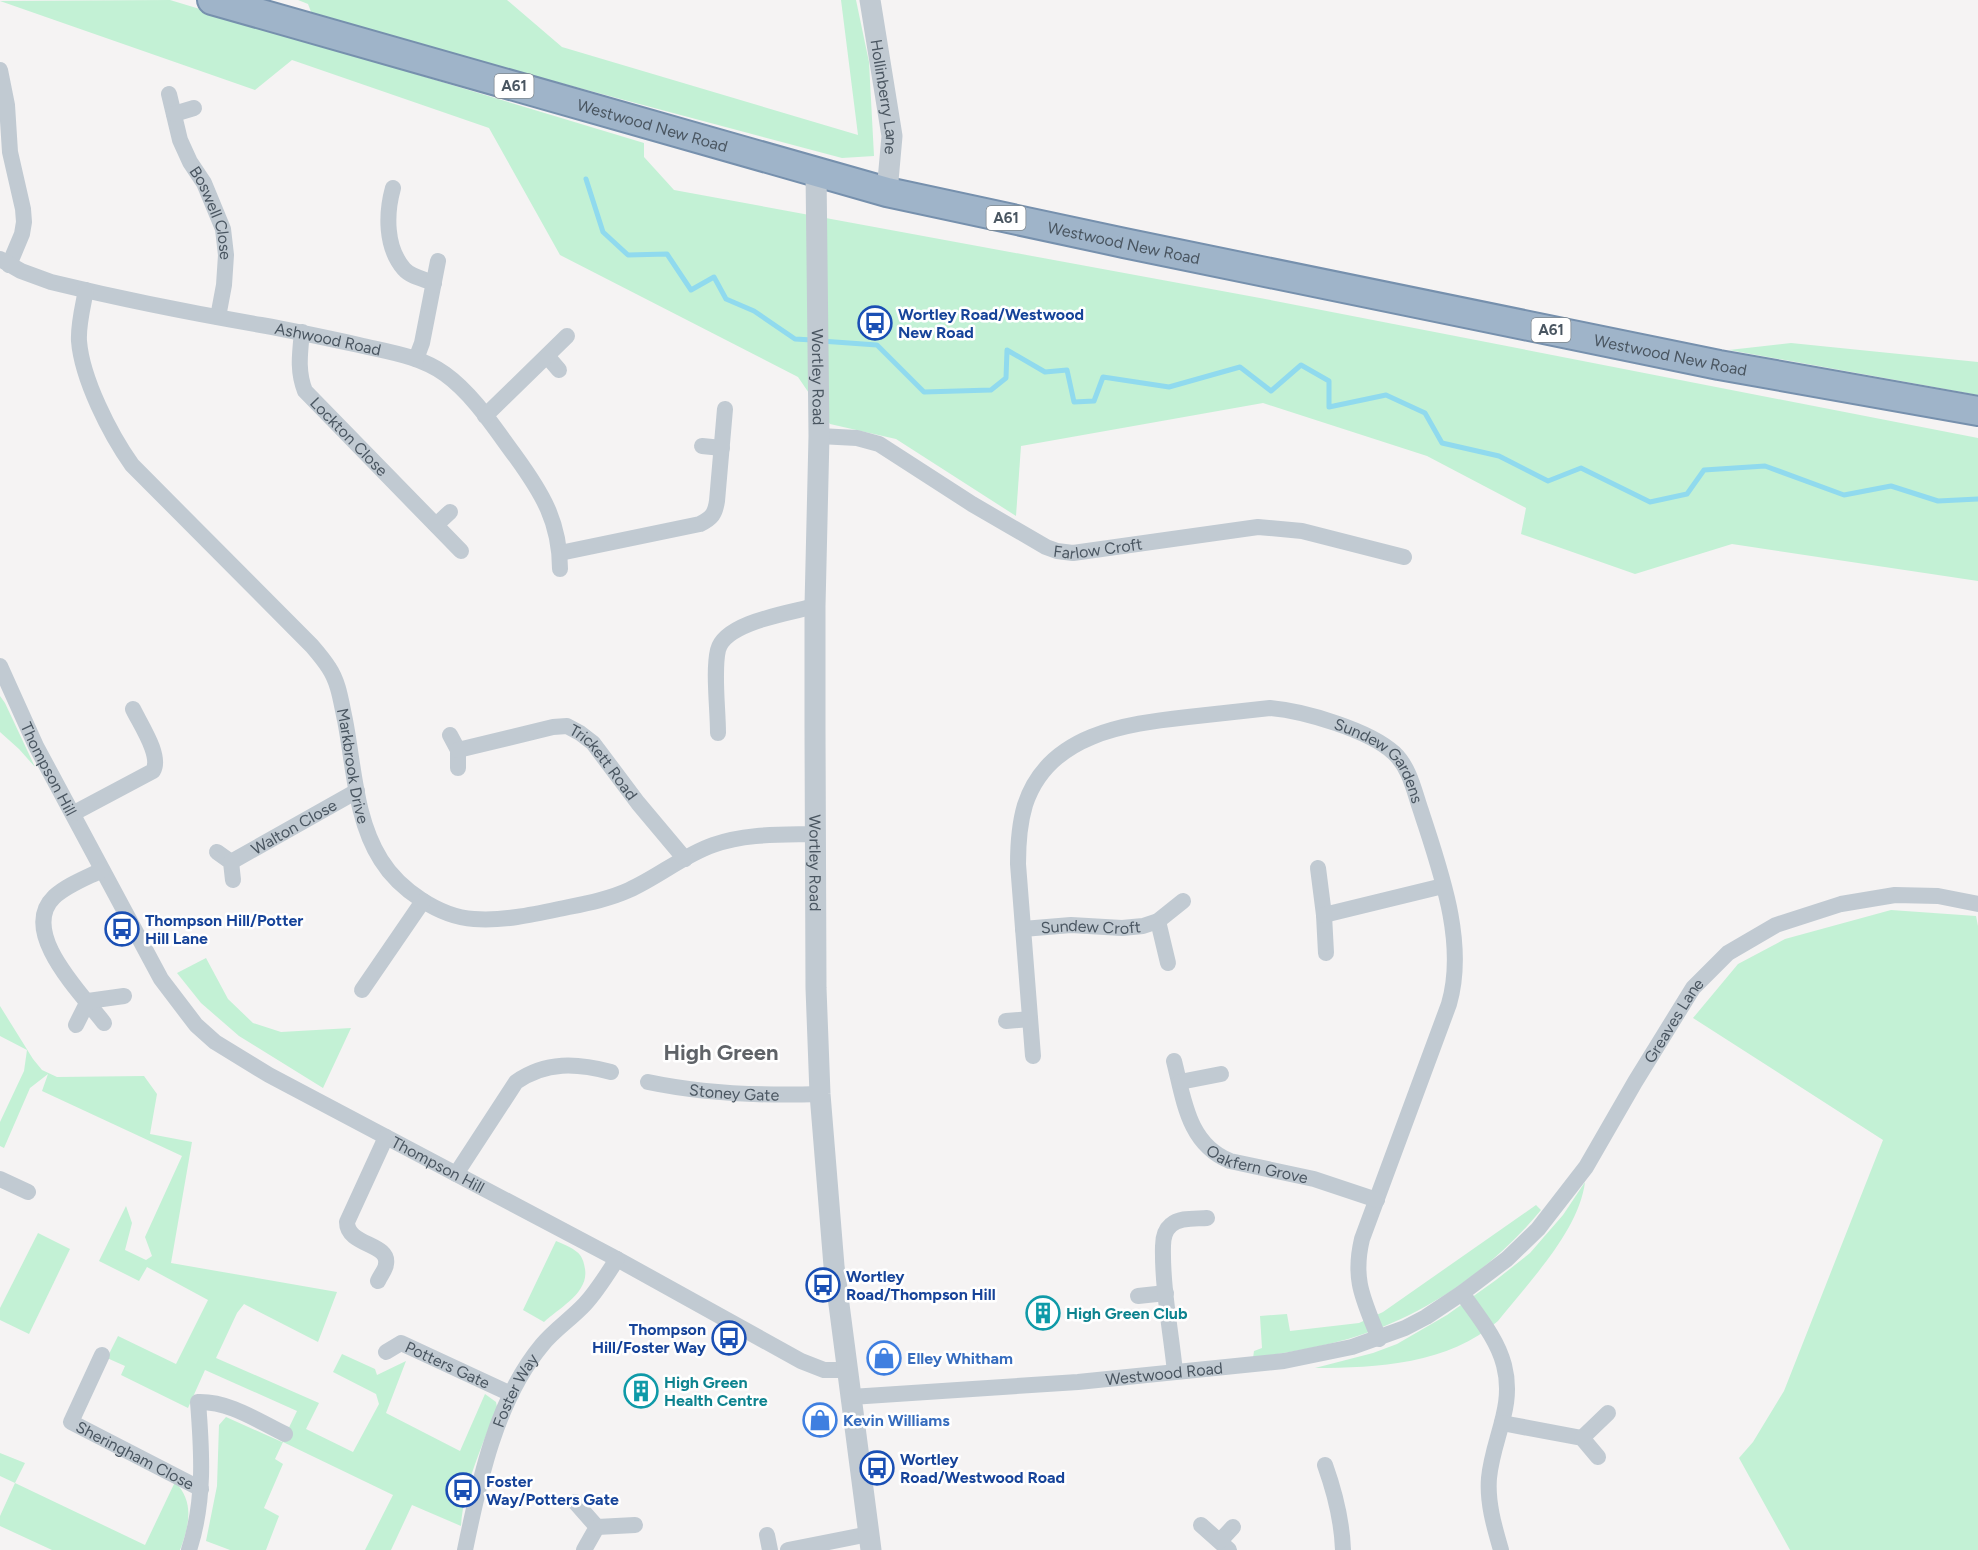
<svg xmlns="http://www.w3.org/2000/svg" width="1978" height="1550" viewBox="0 0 1978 1550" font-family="Figtree,sans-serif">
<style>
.green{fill:#c3f1d5}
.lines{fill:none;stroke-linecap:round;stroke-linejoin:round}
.stream{stroke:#90daee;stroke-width:5}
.trunk-casing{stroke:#7690ad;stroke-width:32}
.minor{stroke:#c1cad2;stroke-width:16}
.tertiary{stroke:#c1cad2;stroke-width:21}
.trunk{stroke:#9fb4c9;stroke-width:28}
.labels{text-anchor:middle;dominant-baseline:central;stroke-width:5;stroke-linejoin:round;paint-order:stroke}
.shield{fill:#fff;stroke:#808990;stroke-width:1.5}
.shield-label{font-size:15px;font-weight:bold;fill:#4a5661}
.street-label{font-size:16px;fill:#4a5661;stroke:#fff}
.transit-label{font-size:16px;font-weight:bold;fill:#164399;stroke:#fff;text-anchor:start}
.culture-label{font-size:16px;font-weight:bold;fill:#0d838f;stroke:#fff;text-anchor:start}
.shop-label{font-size:16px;font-weight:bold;fill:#366cbe;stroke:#fff;text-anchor:start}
.district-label{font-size:22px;font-weight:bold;fill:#5f6368;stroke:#fff}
</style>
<rect width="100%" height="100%" fill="#f5f3f3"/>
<!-- green -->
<g class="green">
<path d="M 170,0 L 644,143 L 644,157 L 674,190 L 1260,298 L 1978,438 L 1978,581 L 1732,544 L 1635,574 L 1521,534 L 1526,508 L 1427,456 L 1263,403 L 1021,446 L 1016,516 L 896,439 L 830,424 L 798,377 L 560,255 L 489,128 L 292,60 L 255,90 L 0,1 Z"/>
<path d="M 298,0 L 507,0 L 562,47 L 858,135 L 841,0 L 856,0 L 869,62 L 874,156 L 842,158 L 313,17 L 308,4 Z"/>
<path d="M 1791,343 L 1978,362 L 1978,395 L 1729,350 Z"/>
<path d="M 0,696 L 5,703 L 35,767 L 19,749 L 0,732 Z"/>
<path d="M 1891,910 L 1976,916 L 1978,926 L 1978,1550 L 1790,1550 L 1739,1458 L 1753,1442 L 1784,1391 L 1883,1140 L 1693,1018 L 1738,964 L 1785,939 Z"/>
<path d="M 206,958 L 228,999 L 253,1023 L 281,1032 L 351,1028 L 323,1088 L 239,1036 L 201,1003 L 177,973 Z"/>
<path d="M 0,1006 L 33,1059 L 42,1070 L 57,1077 L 144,1076 L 157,1094 L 150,1134 L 192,1142 L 171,1263 L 337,1292 L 318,1342 L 244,1304 L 237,1313 L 216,1358 L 319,1403 L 306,1429 L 353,1452 L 379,1404 L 376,1394 L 333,1372 L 342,1354 L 375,1369 L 377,1375 L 406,1361 L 386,1413 L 460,1451 L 485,1394 L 496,1402 L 497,1407 C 482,1447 464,1484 461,1526 L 412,1505 L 391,1550 L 365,1550 L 393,1495 L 283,1442 L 275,1459 L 283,1464 L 264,1508 L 279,1516 L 266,1550 L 230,1550 L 206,1541 L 217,1486 L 219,1425 L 226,1417 L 282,1442 L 297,1411 L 205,1370 L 188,1408 L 121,1375 L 125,1366 L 107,1358 L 118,1336 L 176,1364 L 208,1300 L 147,1267 L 139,1281 L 99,1261 L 126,1206 L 132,1223 L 125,1250 L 146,1260 L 152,1256 L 145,1237 L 182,1156 L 42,1091 L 48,1074 L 30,1088 L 4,1148 L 0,1146 L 0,1122 L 24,1071 L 27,1050 L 0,1036 Z"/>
<path d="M 1585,1182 C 1579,1231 1528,1283 1498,1321 C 1449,1364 1377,1368 1315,1368 L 1373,1353 L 1397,1344 L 1447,1315 L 1496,1280 L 1530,1253 L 1563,1215 Z"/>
<path d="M 1536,1205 L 1541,1210 C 1492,1270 1423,1317 1348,1339 C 1317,1348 1285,1353 1253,1358 L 1254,1351 L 1262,1348 L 1260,1316 L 1287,1314 L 1290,1331 L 1359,1323 L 1383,1312 Z"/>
<path d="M 38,1233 L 70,1249 L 29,1334 L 0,1320 L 0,1308 Z"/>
<path d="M 556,1241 C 563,1244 571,1247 577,1252 C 582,1256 584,1262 585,1269 C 589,1293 559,1308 544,1322 L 523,1310 Z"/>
<path d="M 0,1453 L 25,1463 L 15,1483 L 145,1545 L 175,1482 C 195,1502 189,1526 180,1550 L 52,1550 L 0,1526 L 0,1516 L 15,1483 L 0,1476 Z"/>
</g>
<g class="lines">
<!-- stream -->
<g class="stream">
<path d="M 586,179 L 603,232 L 628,255 L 667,254 L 691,290 L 714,277 L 726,299 L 754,311 L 795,339 L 812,340"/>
<path d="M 821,341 L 877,345 L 924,392 L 991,390 L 1006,378 L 1007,350 L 1045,372 L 1067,370 L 1074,402 L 1094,401 L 1103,377 L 1169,387 L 1240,367 L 1271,391 L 1301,365 L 1329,381 L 1329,407 L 1386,395 L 1425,413 L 1442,443 L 1499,456 L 1548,481 L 1581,468 L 1650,502 L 1687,494 L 1704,470 L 1765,466 L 1844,495 L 1891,486 L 1938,501 L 1978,499"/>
</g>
<defs>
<g id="trunk">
<path id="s19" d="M 212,0 L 887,192 L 1124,243 L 1719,365 L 1978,411"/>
</g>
</defs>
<!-- trunk casing -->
<use href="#trunk" class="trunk-casing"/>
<!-- minor -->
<g class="minor">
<path d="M 0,70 L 7,105 L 10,152 L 23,209 L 24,222 L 22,234 L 9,265"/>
<path id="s1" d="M 169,94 L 180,140 L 190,162 L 204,183 L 223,229 L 226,255 L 224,285 L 218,317"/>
<path d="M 174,114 L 194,108"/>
<path d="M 393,188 C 386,213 385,247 404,269 C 411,277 424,279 434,283"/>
<path id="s2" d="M 0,259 L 21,271 L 51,282 C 121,299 191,313 261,325 C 294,331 327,338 359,345 C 389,352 420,356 445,374 C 474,395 495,429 516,457 C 542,493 560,522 560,569"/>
<path id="s3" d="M 86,290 C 83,306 78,325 79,341 C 82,379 110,434 132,465 L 312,646 C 318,653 324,660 329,668 C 339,683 341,702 345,720 C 354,766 355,819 381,860 C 399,889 439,917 474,919 C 503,921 531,915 559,909 C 583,904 607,900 629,890 C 658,877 684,855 713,845 C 747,833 782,835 817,834"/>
<path id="s4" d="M 302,332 C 300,353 297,371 305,391 L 461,551"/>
<path d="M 547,356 L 559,370"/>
<path d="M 416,359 L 422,343 L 438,261"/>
<path d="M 485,416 L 567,336"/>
<path id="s5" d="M 819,436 L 857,438 L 879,444 L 972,504 L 1046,547 L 1057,551 L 1073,553 L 1258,527 L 1302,531 L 1404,557"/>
<path d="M 702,446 L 722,448"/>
<path d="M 436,525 L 450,512"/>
<path d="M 560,553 L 700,524 C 712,518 715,514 717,501 L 725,409"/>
<path id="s6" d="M 0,666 L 36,746 L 161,979 L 196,1025 L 215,1042 L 269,1075 L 617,1259 L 801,1361 L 824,1370 L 848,1370"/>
<path d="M 718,733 C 718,709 713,671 718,650 C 725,622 790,613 815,606"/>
<path d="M 450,735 L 458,750 L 458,768"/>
<path id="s7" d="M 458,750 L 553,727 L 567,726 L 580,733 L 593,743 L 638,803 L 685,859"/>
<path d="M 74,813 L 153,771 C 162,756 140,724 133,709"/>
<path d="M 217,852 L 231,862 L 233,880"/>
<path id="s8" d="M 231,862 L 357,791"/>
<path d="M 1318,868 L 1324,915 L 1326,953"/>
<path d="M 102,870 C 86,878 67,885 54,897 C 18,932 83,995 104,1023"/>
<path d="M 1324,915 L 1443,886"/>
<path d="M 1158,921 L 1168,963"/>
<path id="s9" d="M 1023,929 L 1071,925 L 1122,928 L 1143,926 L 1158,921 L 1183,901"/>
<path d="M 362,990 L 423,901"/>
<path d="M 1006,1021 L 1030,1019"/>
<path d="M 76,1025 L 88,1001 L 124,996"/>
<path id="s10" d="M 1033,1056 L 1018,864 C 1018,844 1019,825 1025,805 C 1048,734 1125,724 1188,717 C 1215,714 1243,711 1270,708 C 1304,711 1369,730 1394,753 C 1410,768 1414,791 1421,811 C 1440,870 1467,942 1449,1004 L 1362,1239 C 1352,1281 1364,1300 1379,1339"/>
<path id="s11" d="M 1174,1061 C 1184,1100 1188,1144 1230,1161 L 1314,1179 L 1377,1200"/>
<path id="s12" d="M 648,1082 C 705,1094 762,1096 820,1094"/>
<path d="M 1180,1082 L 1221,1074"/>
<path d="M 456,1174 L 516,1082 C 546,1061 577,1063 611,1072"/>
<path d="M 0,1179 L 28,1192"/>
<path d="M 378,1281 C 380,1276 386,1269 386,1264 C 390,1243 347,1246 347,1222 L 386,1137"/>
<path d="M 1462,1293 C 1477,1315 1497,1338 1504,1365 C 1515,1407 1493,1437 1489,1478 C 1487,1502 1494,1526 1501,1550"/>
<path d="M 1138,1296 L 1166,1293"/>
<path id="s13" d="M 386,1352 L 401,1343 L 511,1394"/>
<path id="s14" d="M 102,1355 L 71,1422 L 201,1489"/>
<path d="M 1175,1372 C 1171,1332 1162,1287 1163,1246 C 1163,1239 1165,1230 1171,1225 C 1180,1217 1196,1219 1207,1218"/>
<path id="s15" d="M 851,1397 L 1078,1382 L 1284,1361 L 1352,1347 L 1405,1328 L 1426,1317 L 1462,1293 L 1507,1259 L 1538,1229 L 1586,1167 L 1635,1082 L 1693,988 L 1728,953 L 1776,925 L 1841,904 L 1895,895 L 1938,896 L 1978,904"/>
<path d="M 1502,1423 L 1582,1438 L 1598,1457"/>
<path d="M 1582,1438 L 1608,1413"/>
<path d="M 1325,1465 C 1335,1493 1342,1521 1343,1550"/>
<path d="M 575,1502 L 597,1527 L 584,1550"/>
<path d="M 1201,1525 L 1229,1550"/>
<path d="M 597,1527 L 635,1525"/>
<path d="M 767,1535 L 770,1550"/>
<path d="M 1220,1541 L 1233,1527"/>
<path d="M 189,1550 C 205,1501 202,1452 198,1402 C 229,1401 258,1421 285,1434"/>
<path id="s16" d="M 465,1550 C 479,1482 496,1400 542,1345 C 554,1330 571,1319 585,1304 C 597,1291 607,1275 617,1259"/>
<path d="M 788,1550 L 869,1534"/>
</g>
<!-- tertiary -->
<g class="tertiary">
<path id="s17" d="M 870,0 L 892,136 L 887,192"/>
<path id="s18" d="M 816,171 L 819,436 L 815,606 L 815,728 L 816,988 L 820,1094 L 834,1266 L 871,1550"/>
</g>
<!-- trunk -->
<use href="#trunk" class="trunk"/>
</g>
<!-- icons -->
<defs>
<symbol id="bus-ring" viewBox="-11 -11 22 22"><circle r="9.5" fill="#fff" stroke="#1a4fb4" stroke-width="1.5"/><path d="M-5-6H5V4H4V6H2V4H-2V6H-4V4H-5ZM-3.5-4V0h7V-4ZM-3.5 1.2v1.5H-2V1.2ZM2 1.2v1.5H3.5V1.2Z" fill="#1a4fb4"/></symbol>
<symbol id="building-ring" viewBox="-11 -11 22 22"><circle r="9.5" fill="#fff" stroke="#0f9aa8" stroke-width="1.5"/><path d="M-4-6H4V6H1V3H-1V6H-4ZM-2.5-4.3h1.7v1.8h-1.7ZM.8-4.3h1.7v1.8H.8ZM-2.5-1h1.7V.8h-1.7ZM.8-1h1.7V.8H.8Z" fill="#0f9aa8"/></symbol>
<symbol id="shop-ring" viewBox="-11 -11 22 22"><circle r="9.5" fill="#fff" stroke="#3f7fe0" stroke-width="1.5"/><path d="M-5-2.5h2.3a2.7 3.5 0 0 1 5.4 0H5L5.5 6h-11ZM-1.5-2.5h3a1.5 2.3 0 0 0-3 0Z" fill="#3f7fe0"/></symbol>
</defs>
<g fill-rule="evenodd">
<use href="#bus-ring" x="856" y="304" width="38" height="38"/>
<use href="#bus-ring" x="103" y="910" width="38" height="38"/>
<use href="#bus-ring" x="804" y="1266" width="38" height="38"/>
<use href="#building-ring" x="1024" y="1294" width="38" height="38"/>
<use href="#bus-ring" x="710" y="1319" width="38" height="38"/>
<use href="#shop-ring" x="865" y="1339" width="38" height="38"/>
<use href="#building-ring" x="622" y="1372" width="38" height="38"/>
<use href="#shop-ring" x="801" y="1401" width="38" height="38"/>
<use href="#bus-ring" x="858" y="1449" width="38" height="38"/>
<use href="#bus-ring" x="444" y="1471" width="38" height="38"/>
</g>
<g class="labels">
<!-- shield labels -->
<g class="shield">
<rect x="494.5" y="74" width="39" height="24" rx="4.5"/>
<rect x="986.5" y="206" width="39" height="24" rx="4.5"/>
<rect x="1531.5" y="318" width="39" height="24" rx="4.5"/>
</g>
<g class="shield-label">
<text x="514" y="86">A61</text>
<text x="1006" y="218">A61</text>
<text x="1551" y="330">A61</text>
</g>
<!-- street labels -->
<g class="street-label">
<text stroke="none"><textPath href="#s17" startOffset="98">Hollinberry Lane</textPath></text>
<text stroke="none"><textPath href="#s19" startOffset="458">Westwood New Road</textPath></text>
<text stroke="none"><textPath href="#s1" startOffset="128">Boswell Close</textPath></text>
<text stroke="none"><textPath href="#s19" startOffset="944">Westwood New Road</textPath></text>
<text stroke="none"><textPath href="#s2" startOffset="339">Ashwood Road</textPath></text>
<text stroke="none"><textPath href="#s19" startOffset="1502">Westwood New Road</textPath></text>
<text stroke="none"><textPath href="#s18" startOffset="206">Wortley Road</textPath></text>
<text stroke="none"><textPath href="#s4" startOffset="123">Lockton Close</textPath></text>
<text stroke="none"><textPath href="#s5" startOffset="310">Farlow Croft</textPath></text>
<text stroke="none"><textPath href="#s7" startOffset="164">Trickett Road</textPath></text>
<text stroke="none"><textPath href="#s10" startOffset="660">Sundew Gardens</textPath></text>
<text stroke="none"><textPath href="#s3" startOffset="572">Markbrook Drive</textPath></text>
<text stroke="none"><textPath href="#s6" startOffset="114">Thompson Hill</textPath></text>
<text stroke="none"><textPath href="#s8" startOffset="72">Walton Close</textPath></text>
<text stroke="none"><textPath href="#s18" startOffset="692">Wortley Road</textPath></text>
<text stroke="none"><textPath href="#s9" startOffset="68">Sundew Croft</textPath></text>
<text stroke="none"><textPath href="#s15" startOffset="976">Greaves Lane</textPath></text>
<text stroke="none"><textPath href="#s12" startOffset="87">Stoney Gate</textPath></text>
<text stroke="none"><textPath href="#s11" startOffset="147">Oakfern Grove</textPath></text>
<text stroke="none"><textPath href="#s6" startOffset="690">Thompson Hill</textPath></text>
<text stroke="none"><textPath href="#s13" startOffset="69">Potters Gate</textPath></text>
<text stroke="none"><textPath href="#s15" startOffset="314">Westwood Road</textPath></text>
<text stroke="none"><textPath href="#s16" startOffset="168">Foster Way</textPath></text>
<text stroke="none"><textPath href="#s14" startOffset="146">Sheringham Close</textPath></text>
</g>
<!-- transit labels -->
<g class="transit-label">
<text x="898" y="314">Wortley Road/Westwood<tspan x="898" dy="18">New Road</tspan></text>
<text x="145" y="920">Thompson Hill/Potter<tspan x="145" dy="18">Hill Lane</tspan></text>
<text x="846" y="1276">Wortley<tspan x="846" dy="18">Road/Thompson Hill</tspan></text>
<text x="706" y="1329" text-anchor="end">Thompson<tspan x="706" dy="18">Hill/Foster Way</tspan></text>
<text x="900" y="1459">Wortley<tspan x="900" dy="18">Road/Westwood Road</tspan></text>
<text x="486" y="1481">Foster<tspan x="486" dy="18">Way/Potters Gate</tspan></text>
</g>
<!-- culture labels -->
<g class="culture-label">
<text x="1066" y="1313">High Green Club</text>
<text x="664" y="1382">High Green<tspan x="664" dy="18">Health Centre</tspan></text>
</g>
<!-- shop labels -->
<g class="shop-label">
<text x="907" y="1358">Elley Whitham</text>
<text x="843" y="1420">Kevin Williams</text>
</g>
<!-- district labels -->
<g class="district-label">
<text x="721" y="1052">High Green</text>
</g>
</g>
</svg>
